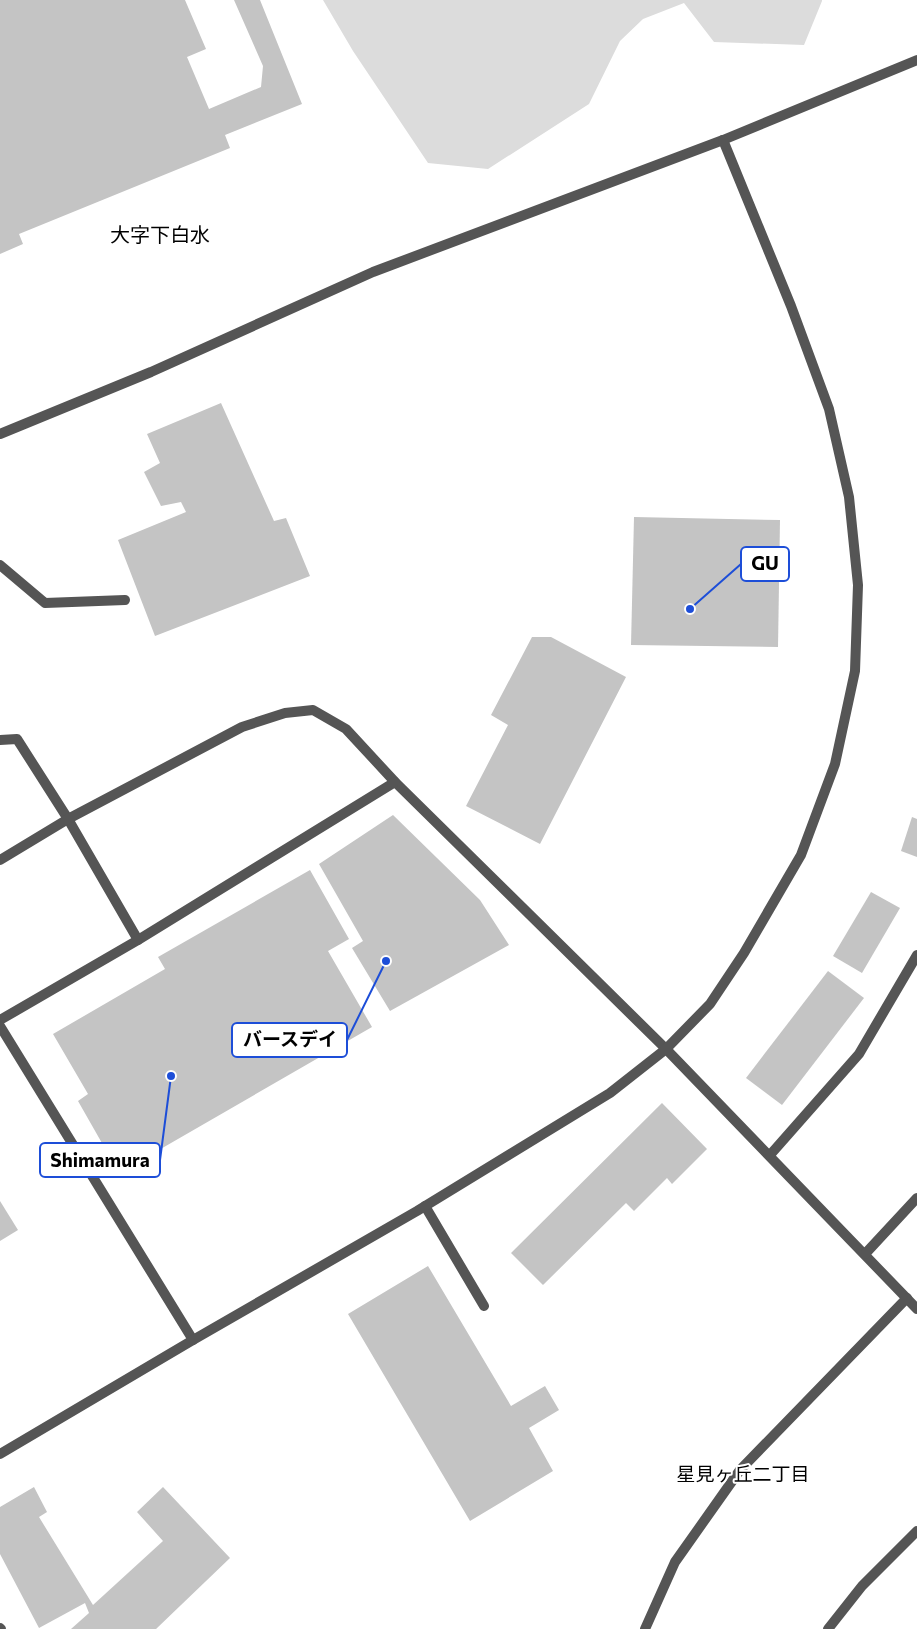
<svg xmlns="http://www.w3.org/2000/svg" width="917" height="1629" viewBox="0 0 917 1629" font-family="Commissioner,'Noto Sans JP',sans-serif">
<style>
.green{fill:#dcdcdc}
.building{fill:#c4c4c4}
.lines{fill:none;stroke-linecap:round;stroke-linejoin:round}
.service{stroke:#555;stroke-width:10}
.minor{stroke:#555;stroke-width:10}
.tertiary{stroke:#555;stroke-width:10}
.labels{text-anchor:middle;dominant-baseline:central;stroke-width:4;stroke-linejoin:round;paint-order:stroke}
.neighbourhood-label{font-size:19px;fill:#000;stroke:#fff}
.quarter-label{font-size:20px;fill:#000;stroke:#fff}
.leader{fill:none;stroke:#1d4ed8;stroke-width:2}
.callout-dot{fill:#1d4ed8;stroke:#fff;stroke-width:2}
.callout{fill:#fff;stroke:#1d4ed8;stroke-width:2}
.callout-label{font-size:19px;text-anchor:middle;font-weight:bold;fill:#000}
</style>
<rect width="100%" height="100%" fill="#fff"/>
<!-- green -->
<path class="green" d="M 323,0 L 822,0 L 822,1 L 804,45 L 714,42 L 684,3 L 643,19 L 620,41 L 589,104 L 488,169 L 428,163 L 353,51 Z"/>
<!-- building -->
<g class="building">
<path d="M 0,0 L 185,0 L 206,49 L 187,57 L 209,109 L 261,87 L 263,66 L 234,0 L 260,0 L 302,104 L 225,135 L 230,148 L 19,234 L 23,244 L 0,254 Z"/>
<path d="M 221,403 L 274,521 L 286,518 L 310,576 L 155,636 L 118,540 L 186,512 L 181,502 L 161,506 L 144,472 L 160,463 L 147,434 Z"/>
<path d="M 634,517 L 780,520 L 778,647 L 631,645 Z"/>
<path d="M 532,637 L 551,637 L 626,677 L 540,844 L 466,806 L 508,725 L 491,715 Z"/>
<path d="M 393,815 L 480,900 L 509,945 L 390,1011 L 352,948 L 363,941 L 319,864 Z"/>
<path d="M 912,817 L 917,819 L 917,857 L 901,851 Z"/>
<path d="M 310,870 L 349,939 L 328,951 L 372,1027 L 119,1173 L 78,1101 L 88,1094 L 53,1034 L 165,969 L 158,957 Z"/>
<path d="M 871,892 L 900,908 L 862,973 L 833,956 Z"/>
<path d="M 828,971 L 864,998 L 782,1105 L 746,1078 Z"/>
<path d="M 662,1103 L 707,1149 L 672,1184 L 667,1178 L 634,1211 L 626,1203 L 543,1285 L 511,1253 Z"/>
<path d="M 0,1201 L 18,1230 L 0,1241 Z"/>
<path d="M 428,1266 L 511,1406 L 545,1386 L 559,1410 L 529,1428 L 553,1471 L 470,1521 L 348,1314 Z"/>
<path d="M 34,1487 L 47,1512 L 39,1517 L 93,1605 L 163,1541 L 137,1512 L 163,1487 L 230,1558 L 156,1629 L 71,1629 L 89,1613 L 85,1603 L 39,1628 L 0,1554 L 0,1507 Z"/>
</g>
<g class="lines">
<!-- service -->
<g class="service">
<path d="M 68,819 L 138,940"/>
<path d="M 425,1206 L 484,1306"/>
</g>
<!-- minor -->
<g class="minor">
<path d="M 0,565 L 45,603 L 125,600"/>
<path d="M 0,740 L 17,739 L 68,819"/>
<path d="M 0,860 L 68,819 L 242,727 L 285,713 L 313,710 L 346,729 L 395,782 L 666,1049 L 917,1309"/>
<path d="M 0,1020 L 138,940 L 395,782"/>
<path d="M 0,1026 L 193,1340"/>
<path d="M 770,1155 L 859,1054 L 917,955"/>
<path d="M 865,1254 L 917,1198"/>
<path d="M 0,1628 L 1,1629"/>
<path d="M 645,1629 L 675,1562 L 740,1470 L 907,1298"/>
<path d="M 828,1629 L 862,1586 L 917,1531"/>
</g>
<!-- tertiary -->
<g class="tertiary">
<path d="M 0,434 L 151,372 L 373,272 L 723,140 L 917,60"/>
<path d="M 0,1454 L 193,1340 L 417,1211 L 610,1093 L 666,1049 L 710,1004 L 744,953 L 801,855 L 835,764 L 855,671 L 858,585 L 849,497 L 829,409 L 791,306 L 723,140"/>
</g>
</g>
<g class="labels">
<!-- neighbourhood labels -->
<g class="neighbourhood-label">
<text x="743" y="1473">星見ヶ丘二丁目</text>
</g>
<!-- quarter labels -->
<g class="quarter-label">
<text x="160" y="234">大字下白水</text>
</g>
</g>
<!-- callouts -->
<path class="leader" d="M690 609L741 564M386 961L347 1040M171 1076L160 1160"/>
<g class="callout-dot">
<circle cx="690" cy="609" r="5"/>
<circle cx="386" cy="961" r="5"/>
<circle cx="171" cy="1076" r="5"/>
</g>
<g class="callout">
<rect x="741" y="547" width="48" height="34" rx="5"/>
<rect x="232" y="1023" width="115" height="34" rx="5"/>
<rect x="40" y="1143" width="120" height="34" rx="5"/>
</g>
<g class="callout-label">
<text x="765" y="570">GU</text>
<text x="290" y="1046">バースデイ</text>
<text x="100" y="1167">Shimamura</text>
</g>
</svg>
